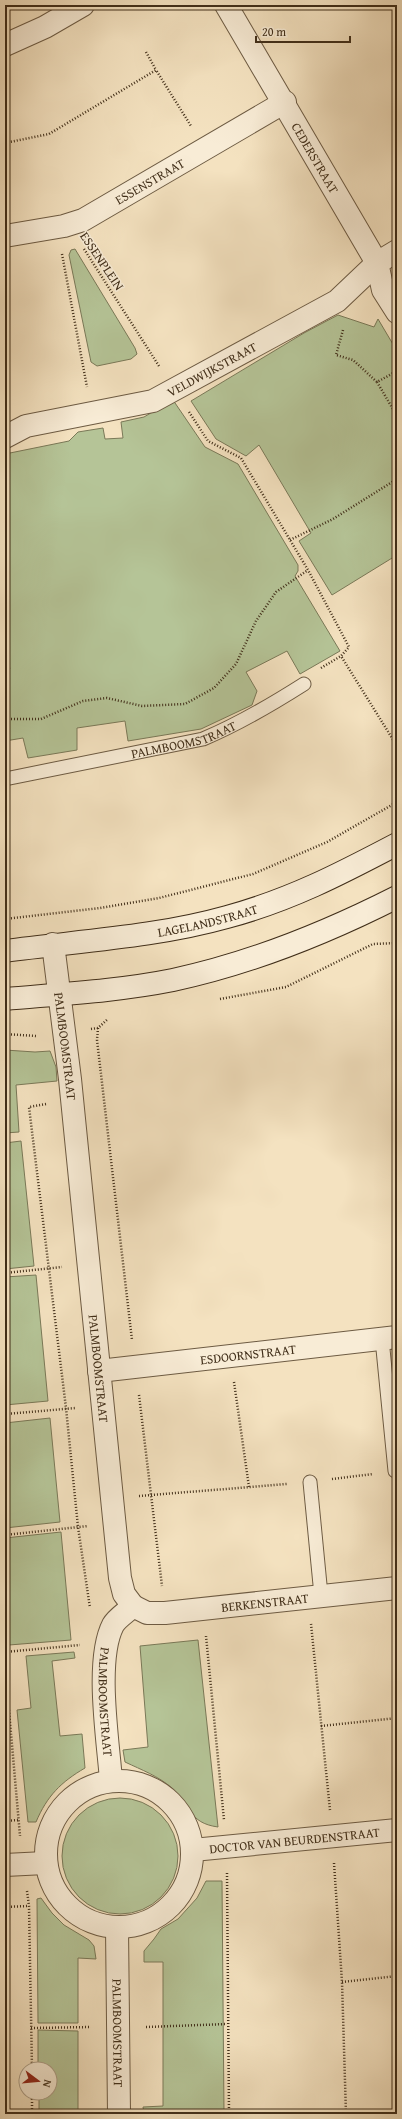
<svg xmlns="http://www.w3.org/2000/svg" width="402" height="2119" viewBox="0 0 402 2119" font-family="'Gentium Book Plus',serif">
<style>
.green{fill:#b5c497;stroke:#7a7958}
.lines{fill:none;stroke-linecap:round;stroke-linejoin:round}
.lane-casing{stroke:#6d5b43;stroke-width:15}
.street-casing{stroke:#6d5b43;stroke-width:24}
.secondary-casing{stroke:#402e19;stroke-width:24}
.path{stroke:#402e19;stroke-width:2.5;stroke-dasharray:1 2;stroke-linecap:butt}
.lane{stroke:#f8ecd6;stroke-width:13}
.street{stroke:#f8ecd6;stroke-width:22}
.secondary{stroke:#f8ecd6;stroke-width:22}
.labels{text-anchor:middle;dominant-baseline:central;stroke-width:3;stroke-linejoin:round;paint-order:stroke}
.street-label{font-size:13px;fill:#402e19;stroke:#f8ecd6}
</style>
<rect width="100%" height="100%" fill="#f4e2c0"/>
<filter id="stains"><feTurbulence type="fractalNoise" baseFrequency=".005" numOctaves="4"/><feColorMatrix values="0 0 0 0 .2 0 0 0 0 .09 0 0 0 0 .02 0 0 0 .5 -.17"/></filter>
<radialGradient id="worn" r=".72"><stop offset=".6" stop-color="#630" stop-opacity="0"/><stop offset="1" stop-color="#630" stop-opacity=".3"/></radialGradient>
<!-- green -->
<g class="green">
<path d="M 75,249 L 135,348 L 137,354 L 131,359 L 97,366 L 91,362 L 69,255 L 71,250 Z"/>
<path d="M 338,315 L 374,327 L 378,319 L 397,351 L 397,555 L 332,595 L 299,541 L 311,533 L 259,445 L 246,456 L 216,439 L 191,401 L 304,333 Z"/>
<path d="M 173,400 L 205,447 L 238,464 L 298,565 L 298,571 L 295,576 L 340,651 L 300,674 L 287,651 L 246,672 L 257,691 L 252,705 L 201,729 L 128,741 L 125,721 L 77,728 L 77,750 L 28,758 L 23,738 L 5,741 L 5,454 L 69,441 L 78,432 L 103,428 L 105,439 L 123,438 L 121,422 L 144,417 Z"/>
<path d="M 5,1050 L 35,1052 L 50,1051 L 56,1067 L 57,1081 L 16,1085 L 19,1132 L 5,1133 Z"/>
<path d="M 21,1141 L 34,1266 L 5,1269 L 5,1143 Z"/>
<path d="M 36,1275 L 48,1401 L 5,1405 L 5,1277 Z"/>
<path d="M 50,1418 L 60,1522 L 5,1528 L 5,1423 Z"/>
<path d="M 61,1532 L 71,1640 L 9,1645 L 5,1602 L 5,1538 Z"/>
<path d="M 198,1640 L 218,1827 C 188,1823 191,1805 172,1788 C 158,1776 142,1770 125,1762 L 123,1750 L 148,1747 L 140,1646 Z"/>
<path d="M 74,1652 L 75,1658 L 52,1661 L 60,1736 L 82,1734 L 85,1768 C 61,1782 47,1796 36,1822 L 28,1822 L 17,1710 L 31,1708 L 26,1656 Z"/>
<circle cx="120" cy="1856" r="58"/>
<path d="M 206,1881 L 222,1881 L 224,2114 L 144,2114 L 143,2107 L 163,2106 L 163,1962 L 144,1962 L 144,1951 L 154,1939 L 161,1929 L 178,1919 L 197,1898 Z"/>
<path d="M 41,1898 L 52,1913 L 64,1925 L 89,1940 L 94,1946 L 96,1959 L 78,1958 L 78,2023 L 38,2023 L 37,1899 Z"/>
<path d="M 38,2030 L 78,2031 L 78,2114 L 39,2114 L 39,2093 L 50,2093 L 50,2069 L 38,2069 Z"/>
</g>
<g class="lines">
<defs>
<g id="lane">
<path id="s1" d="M 5,779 L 203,739 C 239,724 271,705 304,684"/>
<path d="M 382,1339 L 395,1471"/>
<path d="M 310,1482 L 321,1595"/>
</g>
<g id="street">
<path id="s2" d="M 226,5 L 377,263 L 383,290 L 397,312"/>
<path d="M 5,45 L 45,27 L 83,5"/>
<path id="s3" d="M 5,236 L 64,226 L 83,220 L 285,102"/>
<path id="s4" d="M 5,437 L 26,426 L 153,401 L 337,301 L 377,263 L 397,251"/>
<path id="s5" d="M 53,944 L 70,1079 L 120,1578 L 124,1594 L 133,1606 C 127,1612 117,1618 113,1625 C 95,1660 108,1740 111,1780"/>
<path id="s6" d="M 99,1371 L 397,1337"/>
<path id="s7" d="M 133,1606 L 147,1613 L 165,1613 L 397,1588"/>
<circle cx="119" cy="1854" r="73"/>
<path id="s8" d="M 193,1850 L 397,1830"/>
<path d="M 5,1865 L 45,1863"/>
<path id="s9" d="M 117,1928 L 119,2114"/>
</g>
<g id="secondary">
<path id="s10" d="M 5,951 C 79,941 156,937 227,917 C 290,900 340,874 397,844"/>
<path d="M 5,999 C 61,994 118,991 173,980 C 252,963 326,933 397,897"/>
</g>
</defs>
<!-- lane casing -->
<use href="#lane" class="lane-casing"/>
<!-- street casing -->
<use href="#street" class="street-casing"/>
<!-- secondary casing -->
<use href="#secondary" class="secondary-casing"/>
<!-- path -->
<g class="path">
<path d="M 146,52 L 156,70"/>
<path d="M 5,143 L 49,134 L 156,70 L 191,126"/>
<path d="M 84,249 L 159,366"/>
<path d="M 62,254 L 87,387"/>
<path d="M 343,330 L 336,355 L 353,360 L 377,382 L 397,371"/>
<path d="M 377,382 L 397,416"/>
<path d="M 189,412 L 208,441 L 241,458 L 308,570 L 349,647 L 341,656 L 397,746"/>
<path d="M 290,540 L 333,519 L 397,479"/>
<path d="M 5,644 L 9,667 L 5,719"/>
<path d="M 321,668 L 341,656"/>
<path d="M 5,719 L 41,719 L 83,701 L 107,698 L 142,706 L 185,704 L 214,688 L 236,664 L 256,621 L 276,592 L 308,570"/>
<path d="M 5,919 L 100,908 L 159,898 L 253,874 L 327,842 L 397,802"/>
<path d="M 220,999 L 286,987 L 373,944 L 397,943"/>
<path d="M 98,1028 L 97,1040 L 132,1340"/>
<path d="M 91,1029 L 98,1028 L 108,1019"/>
<path d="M 5,1034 L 36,1036"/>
<path d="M 46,1104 L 29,1107 L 66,1408 L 78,1527 L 90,1608"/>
<path d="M 5,1273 L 62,1267"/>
<path d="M 234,1382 L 249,1487"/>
<path d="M 139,1395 L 162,1586"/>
<path d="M 5,1414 L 76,1408"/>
<path d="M 332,1479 L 373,1474"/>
<path d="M 139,1496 L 287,1484"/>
<path d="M 5,1535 L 88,1526"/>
<path d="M 311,1624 L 330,1810"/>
<path d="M 206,1636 L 224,1820"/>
<path d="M 5,1652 L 80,1645"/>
<path d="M 5,1665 L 20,1836"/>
<path d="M 321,1726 L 397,1718"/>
<path d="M 5,1821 L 19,1820"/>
<path d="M 334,1863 L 342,1982 L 346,2114"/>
<path d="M 227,1873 L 229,2114"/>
<path d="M 27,1891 L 29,1906 L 32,2069"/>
<path d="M 5,1907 L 28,1906"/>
<path d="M 342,1982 L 397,1976"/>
<path d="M 146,2027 L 227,2024"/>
<path d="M 31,2028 L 91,2027"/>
<path d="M 32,2093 L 32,2114"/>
</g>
<!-- lane -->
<use href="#lane" class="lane"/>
<!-- street -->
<use href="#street" class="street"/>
<!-- secondary -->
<use href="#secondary" class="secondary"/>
</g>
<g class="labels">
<!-- street labels -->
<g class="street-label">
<text stroke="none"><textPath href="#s2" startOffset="177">CEDERSTRAAT</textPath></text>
<text stroke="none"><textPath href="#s3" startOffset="157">ESSENSTRAAT</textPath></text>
<text transform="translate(102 261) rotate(56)">ESSENPLEIN</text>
<text stroke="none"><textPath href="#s4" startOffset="220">VELDWIJKSTRAAT</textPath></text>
<text stroke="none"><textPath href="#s1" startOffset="183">PALMBOOMSTRAAT</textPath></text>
<text stroke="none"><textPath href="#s10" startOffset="205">LAGELANDSTRAAT</textPath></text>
<text stroke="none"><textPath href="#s5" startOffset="103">PALMBOOMSTRAAT</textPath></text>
<text stroke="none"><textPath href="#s6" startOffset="150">ESDOORNSTRAAT</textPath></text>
<text stroke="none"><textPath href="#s5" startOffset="427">PALMBOOMSTRAAT</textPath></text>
<text stroke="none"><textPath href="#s7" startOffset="134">BERKENSTRAAT</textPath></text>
<text stroke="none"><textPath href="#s5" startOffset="775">PALMBOOMSTRAAT</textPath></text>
<text stroke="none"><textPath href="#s8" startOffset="102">DOCTOR VAN BEURDENSTRAAT</textPath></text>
<text stroke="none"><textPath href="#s9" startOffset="105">PALMBOOMSTRAAT</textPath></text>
</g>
</g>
<!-- margin -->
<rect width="402" height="2119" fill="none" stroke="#f4e2c0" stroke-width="20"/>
<rect x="6" y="6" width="390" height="2107" fill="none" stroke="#402e19" stroke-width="2"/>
<rect x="10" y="10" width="382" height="2099" fill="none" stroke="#402e19"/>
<!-- north arrow -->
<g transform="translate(38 2081) rotate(106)"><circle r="19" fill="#f8ecd6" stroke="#aea08a"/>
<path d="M0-3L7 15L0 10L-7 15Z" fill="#8f2418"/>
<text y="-6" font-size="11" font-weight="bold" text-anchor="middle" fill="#402e19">N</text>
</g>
<!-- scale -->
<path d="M256 36v6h94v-6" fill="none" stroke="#402e19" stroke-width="2"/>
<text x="262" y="36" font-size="12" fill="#402e19" stroke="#f8ecd6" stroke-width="3" paint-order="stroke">20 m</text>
<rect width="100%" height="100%" filter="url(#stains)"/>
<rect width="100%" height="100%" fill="url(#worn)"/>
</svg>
